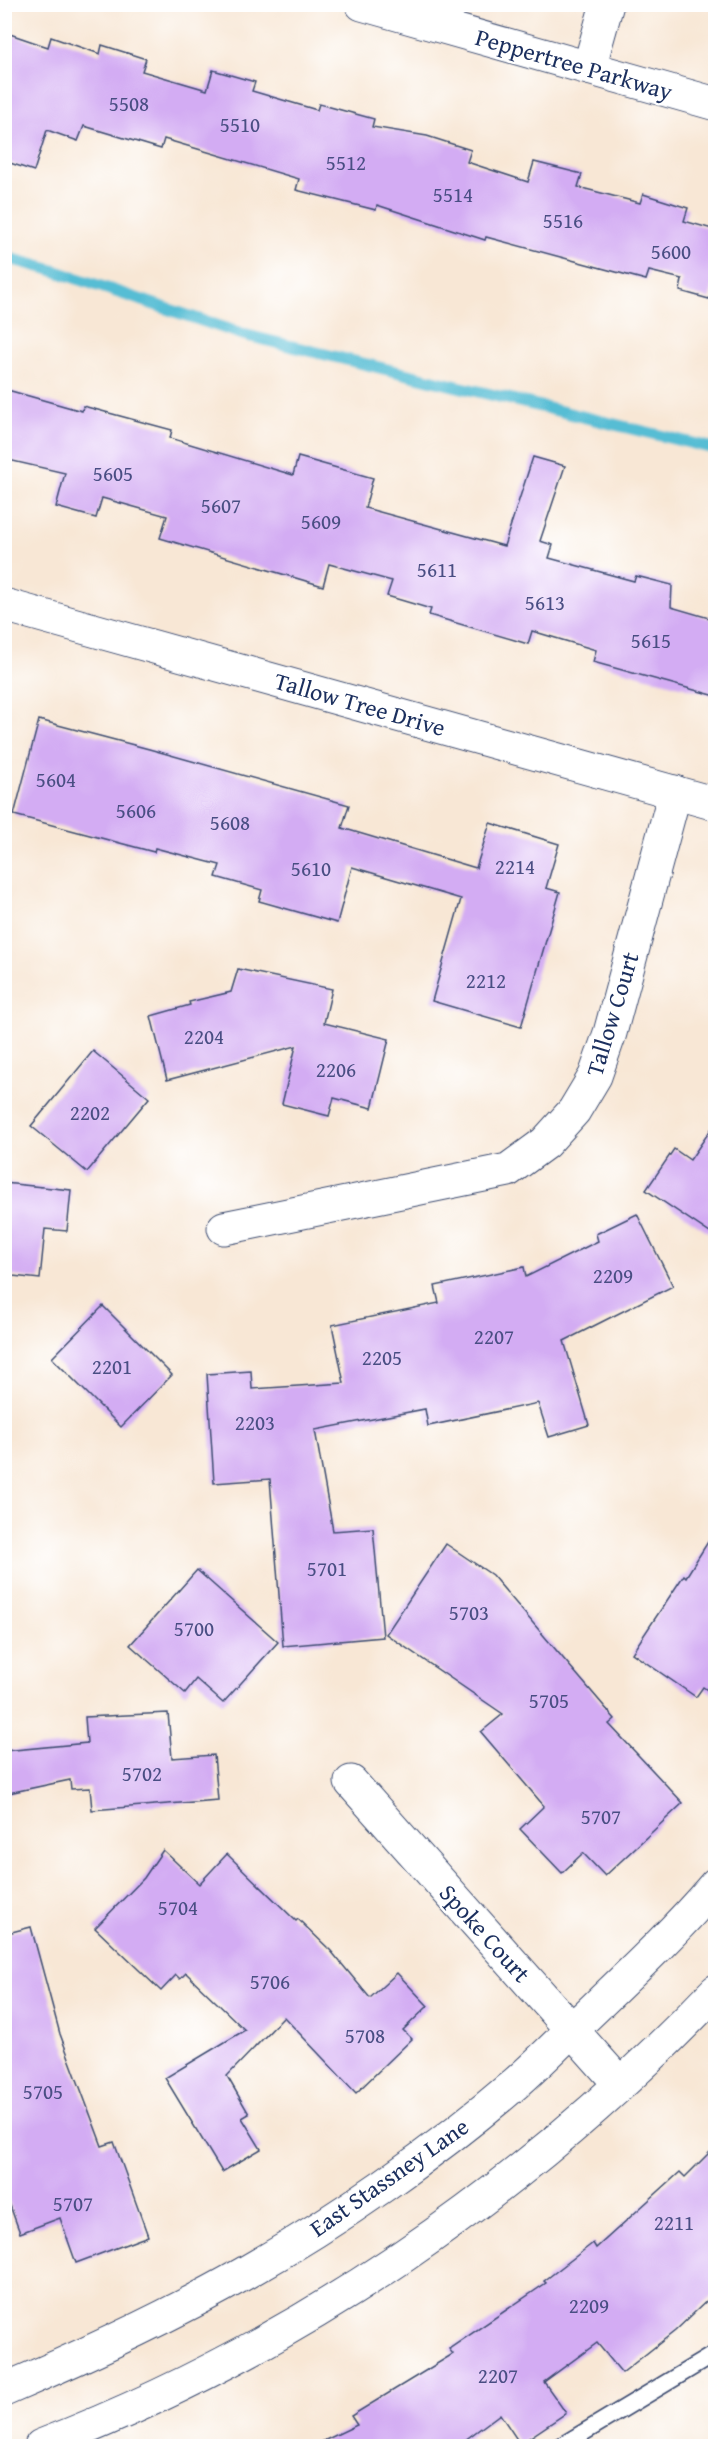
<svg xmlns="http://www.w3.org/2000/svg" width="720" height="2451" viewBox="0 0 720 2451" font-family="'Gentium Book Plus',serif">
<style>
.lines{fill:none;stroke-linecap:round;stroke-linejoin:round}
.stream{stroke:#56bdd4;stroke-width:12}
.building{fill:#d3acf3}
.service-casing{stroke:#3c4b70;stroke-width:19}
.minor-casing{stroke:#3c4b70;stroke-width:35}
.secondary-casing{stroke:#3c4b70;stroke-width:35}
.service{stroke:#fff;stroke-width:16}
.minor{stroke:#fff;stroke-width:33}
.secondary{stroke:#fff;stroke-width:33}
.labels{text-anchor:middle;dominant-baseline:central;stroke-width:4.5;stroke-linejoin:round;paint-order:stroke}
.number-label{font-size:21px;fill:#494e83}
.street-label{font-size:24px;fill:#1b2f5e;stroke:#fff}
</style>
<rect width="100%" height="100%" fill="#fff"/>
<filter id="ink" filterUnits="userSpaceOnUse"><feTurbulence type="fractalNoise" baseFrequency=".0167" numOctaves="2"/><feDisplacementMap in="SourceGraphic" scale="12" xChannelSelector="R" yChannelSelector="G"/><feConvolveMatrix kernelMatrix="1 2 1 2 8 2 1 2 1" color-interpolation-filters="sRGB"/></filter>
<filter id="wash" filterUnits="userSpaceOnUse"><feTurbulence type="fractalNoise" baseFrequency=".008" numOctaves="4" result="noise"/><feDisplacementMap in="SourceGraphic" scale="24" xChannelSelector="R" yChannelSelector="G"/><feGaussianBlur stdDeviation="1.35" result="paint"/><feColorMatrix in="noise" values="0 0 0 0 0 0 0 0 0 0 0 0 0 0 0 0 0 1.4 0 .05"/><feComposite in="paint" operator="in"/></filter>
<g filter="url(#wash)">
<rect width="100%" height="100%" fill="#f8e7d5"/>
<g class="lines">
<!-- stream -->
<path class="stream" d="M 4,257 L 52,270 L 245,335 L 716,449"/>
</g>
<g id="blocks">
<!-- building -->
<g class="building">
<path d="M 4,32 L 48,47 L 51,37 L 100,54 L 102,45 L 146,59 L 142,71 L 207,90 L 213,70 L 255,82 L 252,91 L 317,110 L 319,104 L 374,119 L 372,127 L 427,136 L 471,150 L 467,162 L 528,182 L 534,162 L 582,174 L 578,187 L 640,203 L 643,194 L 688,208 L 684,221 L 716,230 L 716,277 L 709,299 L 680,291 L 682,279 L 649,271 L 646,280 L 486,237 L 485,240 L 377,205 L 376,210 L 296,190 L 299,179 L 164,139 L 161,149 L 84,126 L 78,141 L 47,130 L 34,171 L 4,161 Z"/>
<path d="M 4,389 L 82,411 L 83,406 L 172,430 L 170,438 L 293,475 L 298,457 L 373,478 L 365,508 L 504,546 L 533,457 L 565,466 L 540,541 L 553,545 L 549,558 L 634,581 L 636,576 L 672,585 L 671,607 L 716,620 L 716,696 L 593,662 L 596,650 L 532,631 L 528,644 L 429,615 L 431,609 L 387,596 L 392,581 L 329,564 L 323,586 L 160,538 L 167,516 L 102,498 L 96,518 L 56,507 L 65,473 L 4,459 Z"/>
<path d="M 39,720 L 149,749 L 349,805 L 342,828 L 476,868 L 490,823 L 559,844 L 546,888 L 560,892 L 521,1027 L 432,1001 L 461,899 L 352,867 L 337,923 L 259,901 L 262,890 L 216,877 L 220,865 L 155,848 L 154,852 L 14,815 Z"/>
<path d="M 238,969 L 332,989 L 324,1023 L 389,1039 L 372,1108 L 334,1098 L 329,1116 L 282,1104 L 296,1046 L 167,1080 L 151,1016 L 190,1005 L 189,1002 L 231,992 Z"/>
<path d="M 93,1051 L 149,1098 L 87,1172 L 31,1126 Z"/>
<path d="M 716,1122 L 716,1237 L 646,1190 L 674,1149 L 690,1160 Z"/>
<path d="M 4,1183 L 71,1190 L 67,1231 L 45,1229 L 40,1279 L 4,1275 Z"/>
<path d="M 637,1214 L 673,1286 L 564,1341 L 589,1425 L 549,1437 L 538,1403 L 428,1426 L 425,1409 L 315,1430 L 333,1531 L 373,1528 L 383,1637 L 283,1646 L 270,1479 L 214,1483 L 207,1374 L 251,1371 L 252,1389 L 344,1383 L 332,1325 L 439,1303 L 435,1286 L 524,1267 L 526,1277 L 598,1241 L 596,1234 Z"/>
<path d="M 103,1306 L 172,1375 L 121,1427 L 52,1358 Z"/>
<path d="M 716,1529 L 716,1696 L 703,1687 L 696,1697 L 632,1653 L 684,1575 L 686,1577 Z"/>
<path d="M 446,1544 L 492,1575 L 615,1719 L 609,1724 L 683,1803 L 605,1876 L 583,1853 L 562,1873 L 520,1829 L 544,1806 L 481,1732 L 503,1714 L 386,1634 Z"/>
<path d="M 197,1570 L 278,1642 L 223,1703 L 196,1679 L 185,1693 L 130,1645 Z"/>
<path d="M 168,1713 L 172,1758 L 214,1755 L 218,1800 L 92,1810 L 90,1788 L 71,1789 L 70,1780 L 4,1794 L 4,1751 L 87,1743 L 85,1717 Z"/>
<path d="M 163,1850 L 199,1884 L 227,1854 L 296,1921 L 298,1919 L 331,1951 L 370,1998 L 397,1973 L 428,2006 L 403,2030 L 412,2039 L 356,2093 L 284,2017 L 227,2076 L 249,2114 L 242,2118 L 261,2149 L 222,2172 L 165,2078 L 245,2030 L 186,1973 L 180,1979 L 176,1975 L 161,1991 L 95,1928 L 144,1878 Z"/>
<path d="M 31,1927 L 60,2034 L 102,2146 L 114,2142 L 148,2236 L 76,2263 L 60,2218 L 20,2233 L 4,2189 L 4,1934 Z"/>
<path d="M 716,2146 L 716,2292 L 675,2331 L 622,2373 L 597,2343 L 544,2382 L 566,2413 L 520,2444 L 500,2414 L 457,2446 L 313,2446 L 357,2425 L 351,2416 L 453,2354 L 449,2349 L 546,2283 L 544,2281 L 593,2243 L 596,2248 L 680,2172 L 685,2177 Z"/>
</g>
</g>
</g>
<g filter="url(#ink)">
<use href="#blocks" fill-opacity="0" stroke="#3c4b70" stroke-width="1.5"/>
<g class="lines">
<defs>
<path id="service" d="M 561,2446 L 716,2353"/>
<g id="minor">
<path d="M 362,4 L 716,104"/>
<path d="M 589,68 L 607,4"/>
<path d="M 4,605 L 716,804"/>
<path d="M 224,1228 L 508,1170 L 545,1143 L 574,1111 L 595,1076 L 610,1033 L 675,792"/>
<path d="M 351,1782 L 620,2084"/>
</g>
<g id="secondary">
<path d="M 4,2390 C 86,2355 168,2317 245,2273 C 337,2221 436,2152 516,2083 C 539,2063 560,2041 582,2020 C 628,1976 674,1933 716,1884"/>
<path d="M 41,2446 C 296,2348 527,2189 716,1991"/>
</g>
</defs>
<!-- service casing -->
<use href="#service" class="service-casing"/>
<!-- minor casing -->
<use href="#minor" class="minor-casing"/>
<!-- secondary casing -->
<use href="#secondary" class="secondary-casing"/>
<!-- service -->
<use href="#service" class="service"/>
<!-- minor -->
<use href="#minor" class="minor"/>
<!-- secondary -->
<use href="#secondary" class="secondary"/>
</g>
</g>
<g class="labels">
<!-- number labels -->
<g class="number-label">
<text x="129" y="103">5508</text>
<text x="240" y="124">5510</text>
<text x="346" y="162">5512</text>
<text x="453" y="194">5514</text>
<text x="563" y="220">5516</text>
<text x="671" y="251">5600</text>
<text x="113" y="473">5605</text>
<text x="221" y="505">5607</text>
<text x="321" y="521">5609</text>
<text x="437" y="569">5611</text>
<text x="545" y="602">5613</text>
<text x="651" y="640">5615</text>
<text x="56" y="779">5604</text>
<text x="136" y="810">5606</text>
<text x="230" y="822">5608</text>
<text x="515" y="866">2214</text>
<text x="311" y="868">5610</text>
<text x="486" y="980">2212</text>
<text x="204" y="1036">2204</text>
<text x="336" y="1069">2206</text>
<text x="90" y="1112">2202</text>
<text x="613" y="1275">2209</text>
<text x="494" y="1336">2207</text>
<text x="382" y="1357">2205</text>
<text x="112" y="1366">2201</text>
<text x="255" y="1422">2203</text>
<text x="327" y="1568">5701</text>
<text x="469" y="1612">5703</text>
<text x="194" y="1628">5700</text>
<text x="549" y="1700">5705</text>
<text x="142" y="1773">5702</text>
<text x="601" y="1816">5707</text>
<text x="178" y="1907">5704</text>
<text x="270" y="1981">5706</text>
<text x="365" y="2035">5708</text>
<text x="43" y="2091">5705</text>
<text x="73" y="2203">5707</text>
<text x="674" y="2222">2211</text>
<text x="589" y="2305">2209</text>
<text x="498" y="2375">2207</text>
</g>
<!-- street labels -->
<g class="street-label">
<text transform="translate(574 64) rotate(16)">Peppertree Parkway</text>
<text transform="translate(360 704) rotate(16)">Tallow Tree Drive</text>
<text transform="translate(612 1014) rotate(-73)">Tallow Court</text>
<text transform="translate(485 1933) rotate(48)">Spoke Court</text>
<text transform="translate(389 2177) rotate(-35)">East Stassney Lane</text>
</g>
</g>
<!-- margin -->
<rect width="720" height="2451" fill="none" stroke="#fff" stroke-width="24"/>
</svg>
